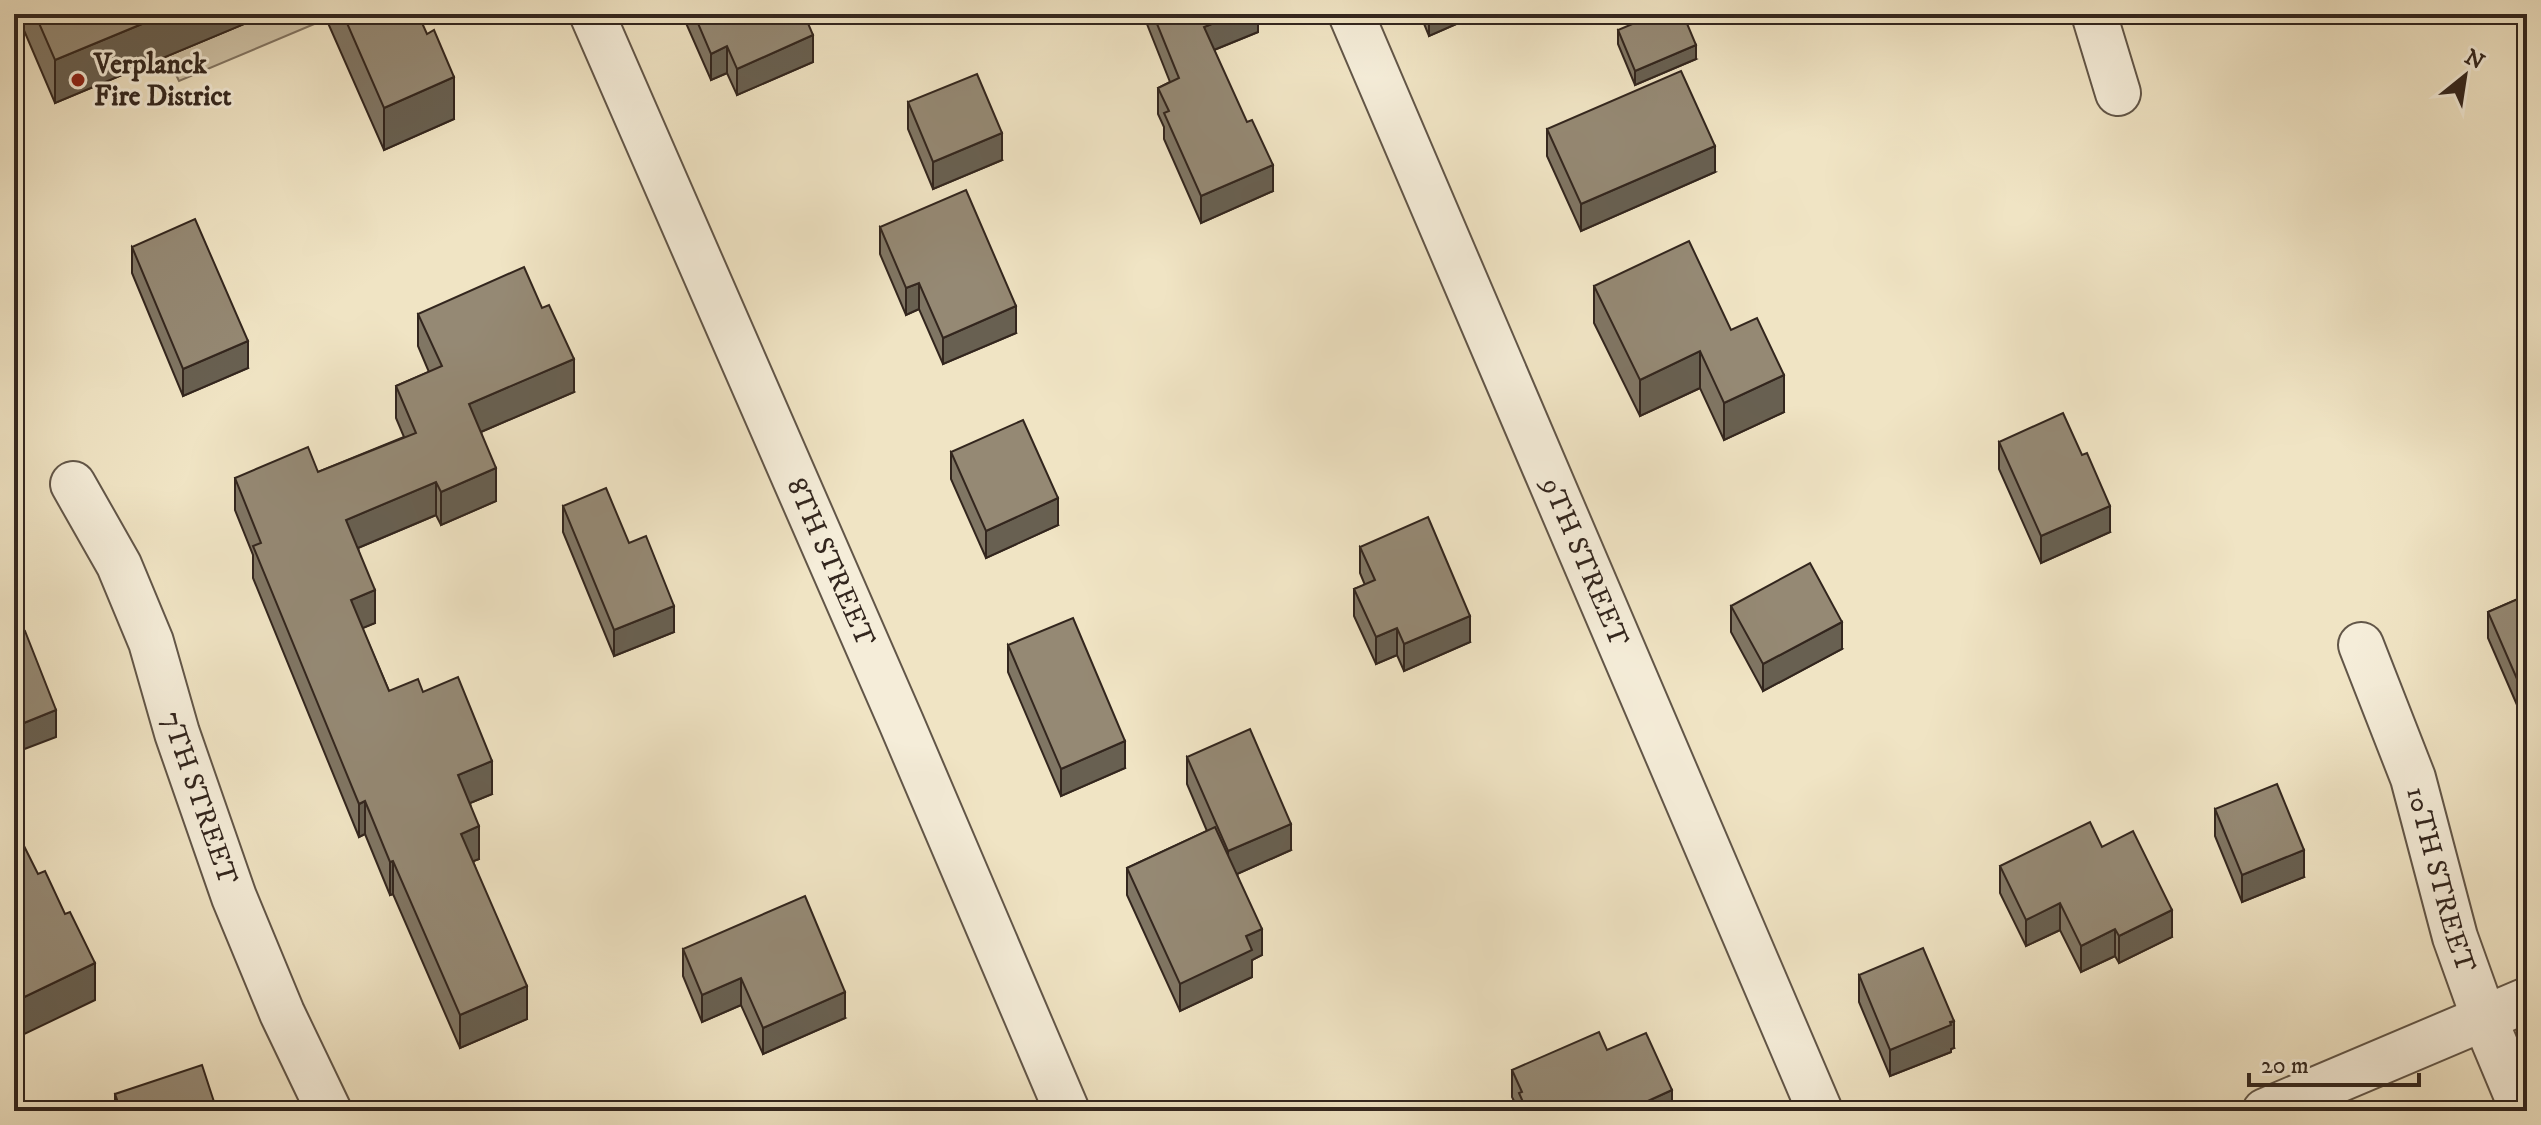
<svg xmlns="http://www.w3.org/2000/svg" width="2541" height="1125" viewBox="0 0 2541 1125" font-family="'IM FELL DW Pica',serif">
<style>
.green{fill:#d0c4a8;stroke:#827563;stroke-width:2}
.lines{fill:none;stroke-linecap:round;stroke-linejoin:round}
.minor-casing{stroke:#625648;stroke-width:48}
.minor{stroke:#f5edd9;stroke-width:44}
.wall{fill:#807664;stroke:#33261e;stroke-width:2}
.shaded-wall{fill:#686051;stroke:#33261e;stroke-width:2}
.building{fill:#958974;stroke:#33261e;stroke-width:2}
.poi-dot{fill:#8f2418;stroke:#f5edd9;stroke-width:3}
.labels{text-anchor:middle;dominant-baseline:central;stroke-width:6;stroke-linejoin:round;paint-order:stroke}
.poi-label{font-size:28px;font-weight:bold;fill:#33261e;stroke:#f5edd9;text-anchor:start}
.street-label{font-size:28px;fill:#33261e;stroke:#f5edd9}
</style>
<rect width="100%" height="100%" fill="#f0e4c4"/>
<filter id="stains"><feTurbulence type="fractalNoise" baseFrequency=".0025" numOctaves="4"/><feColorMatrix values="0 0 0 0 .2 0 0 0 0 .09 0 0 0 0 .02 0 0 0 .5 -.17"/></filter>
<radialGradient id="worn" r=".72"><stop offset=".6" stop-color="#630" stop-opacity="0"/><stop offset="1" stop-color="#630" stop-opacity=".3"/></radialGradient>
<!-- green -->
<path class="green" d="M 268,14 L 338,14 L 179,81 L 167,56 Z"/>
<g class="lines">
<defs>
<g id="minor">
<path id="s1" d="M 592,14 L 901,722 L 1067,1111"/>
<path id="s2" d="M 1351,14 L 1820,1111"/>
<path d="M 2094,14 L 2118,93"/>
<path id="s3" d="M 73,484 L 119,565 L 151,642 L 177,733 L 234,897 L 282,1013 L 329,1111"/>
<path id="s4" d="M 2361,645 L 2413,778 L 2455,937 L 2484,1018 L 2523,1111"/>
<path d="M 2265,1111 L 2527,1000"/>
</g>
</defs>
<!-- minor casing -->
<use href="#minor" class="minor-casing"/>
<!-- minor -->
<use href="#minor" class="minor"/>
</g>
<!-- wall -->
<g class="wall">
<path d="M 17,14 L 268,14 L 55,103 Z"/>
<path d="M 324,14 L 418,14 L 454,119 L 384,150 Z"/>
<path d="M 682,14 L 804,14 L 813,62 L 737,95 L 727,73 L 711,80 Z"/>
<path d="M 1143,14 L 1258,14 L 1258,32 L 1214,50 L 1273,191 L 1201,223 L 1164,139 L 1164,127 L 1158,114 L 1158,88 L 1170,82 Z"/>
<path d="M 1420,14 L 1479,14 L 1429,36 Z"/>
<path d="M 1618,30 L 1696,59 L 1635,85 L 1618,44 Z"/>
<path d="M 908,102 L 1002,160 L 933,189 L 908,129 Z"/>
<path d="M 1547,129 L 1715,172 L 1581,231 L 1547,156 Z"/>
<path d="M 880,227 L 1016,333 L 943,364 L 919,309 L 906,315 L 880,254 Z"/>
<path d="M 132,247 L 248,368 L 183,396 L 132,273 Z"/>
<path d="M 1594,286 L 1731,330 L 1784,412 L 1724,440 L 1700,388 L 1640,416 L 1594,323 Z"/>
<path d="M 418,314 L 574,392 L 481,432 L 496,501 L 441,525 L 436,515 L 358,548 L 375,623 L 362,628 L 389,691 L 423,692 L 492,794 L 470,803 L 479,859 L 473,861 L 527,1019 L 460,1048 L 393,894 L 390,895 L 365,834 L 359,837 L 253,578 L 253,555 L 235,510 L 235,478 L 318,472 L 404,437 L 396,418 L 396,386 L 429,372 L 418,346 Z"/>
<path d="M 1999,442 L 2110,532 L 2041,563 L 1999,469 Z"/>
<path d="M 951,452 L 1058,525 L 986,558 L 951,479 Z"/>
<path d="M 563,506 L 629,543 L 674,632 L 614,656 L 563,532 Z"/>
<path d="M 1360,547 L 1470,642 L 1404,671 L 1397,655 L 1376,664 L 1354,616 L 1354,589 L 1365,585 L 1360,573 Z"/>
<path d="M 2527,595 L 2527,728 L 2488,638 L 2488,612 Z"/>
<path d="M 1731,606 L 1842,649 L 1763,691 L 1731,632 Z"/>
<path d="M 1008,645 L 1125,768 L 1061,796 L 1008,672 Z"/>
<path d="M 1187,757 L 1291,850 L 1237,874 L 1262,955 L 1252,960 L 1252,977 L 1180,1011 L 1127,895 L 1127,868 L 1207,831 L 1187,784 Z"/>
<path d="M 2215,809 L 2304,877 L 2242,902 L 2215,836 Z"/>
<path d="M 2102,847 L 2172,937 L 2119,963 L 2115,956 L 2081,972 L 2060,930 L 2026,946 L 2000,893 L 2000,866 Z"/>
<path d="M 683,949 L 845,1018 L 763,1054 L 741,1005 L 702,1022 L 683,976 Z"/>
<path d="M 1859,975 L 1954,1048 L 1951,1049 L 1951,1052 L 1890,1076 L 1859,1002 Z"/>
<path d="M 1607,1050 L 1672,1111 L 1519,1111 L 1512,1097 L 1512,1070 Z"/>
<path d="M 115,1094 L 217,1111 L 115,1111 Z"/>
</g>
<!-- shaded-wall -->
<g class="shaded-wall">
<path d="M 166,14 L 268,14 L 55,103 L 55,60 Z"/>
<path d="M 1237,14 L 1258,14 L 1258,32 L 1204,54 L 1204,27 Z"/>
<path d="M 1429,14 L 1479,14 L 1429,36 Z"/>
<path d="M 1486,14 L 1497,14 L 1486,19 Z"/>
<path d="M 813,35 L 813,62 L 737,95 L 737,69 Z"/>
<path d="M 1696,45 L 1696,59 L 1635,85 L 1635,71 Z"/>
<path d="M 727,46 L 727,73 L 711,80 L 711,54 Z"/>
<path d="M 454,77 L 454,119 L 384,150 L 384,108 Z"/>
<path d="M 1002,133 L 1002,160 L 933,189 L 933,162 Z"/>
<path d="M 1715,146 L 1715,172 L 1581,231 L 1581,204 Z"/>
<path d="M 1273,165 L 1273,191 L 1201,223 L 1201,196 Z"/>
<path d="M 919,283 L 919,309 L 906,315 L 906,288 Z"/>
<path d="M 1016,306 L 1016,333 L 943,364 L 943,338 Z"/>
<path d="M 248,341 L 248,368 L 183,396 L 183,369 Z"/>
<path d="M 1700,351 L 1700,388 L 1640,416 L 1640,380 Z"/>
<path d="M 574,359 L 574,392 L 469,437 L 469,404 Z"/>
<path d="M 1784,375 L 1784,412 L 1724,440 L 1724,403 Z"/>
<path d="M 496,468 L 496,501 L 441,525 L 441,492 Z"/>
<path d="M 436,482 L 436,515 L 346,553 L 346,520 Z"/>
<path d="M 1058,498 L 1058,525 L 986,558 L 986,531 Z"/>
<path d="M 2110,506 L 2110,532 L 2041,563 L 2041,536 Z"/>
<path d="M 375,590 L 375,623 L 351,633 L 351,600 Z"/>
<path d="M 674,606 L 674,632 L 614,656 L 614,630 Z"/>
<path d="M 1470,616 L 1470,642 L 1404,671 L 1404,644 Z"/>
<path d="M 1842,622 L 1842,649 L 1763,691 L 1763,664 Z"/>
<path d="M 1397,628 L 1397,655 L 1376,664 L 1376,637 Z"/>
<path d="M 56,710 L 56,737 L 14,753 L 14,727 Z"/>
<path d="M 1125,741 L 1125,768 L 1061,796 L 1061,769 Z"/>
<path d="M 492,761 L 492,794 L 458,808 L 458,775 Z"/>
<path d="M 365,801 L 365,834 L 359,837 L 359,804 Z"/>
<path d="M 1291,824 L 1291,850 L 1228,878 L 1228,851 Z"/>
<path d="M 479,826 L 479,859 L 461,866 L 461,834 Z"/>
<path d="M 2304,850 L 2304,877 L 2242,902 L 2242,875 Z"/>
<path d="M 393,861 L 393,894 L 390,895 L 390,862 Z"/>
<path d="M 2060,903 L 2060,930 L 2026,946 L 2026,920 Z"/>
<path d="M 2172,910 L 2172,937 L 2119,963 L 2119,936 Z"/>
<path d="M 1262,929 L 1262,955 L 1252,960 L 1252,977 L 1180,1011 L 1180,984 L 1246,936 Z"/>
<path d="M 2115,929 L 2115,956 L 2081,972 L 2081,946 Z"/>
<path d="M 95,963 L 95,1000 L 14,1039 L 14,1002 Z"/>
<path d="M 741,978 L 741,1005 L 702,1022 L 702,995 Z"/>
<path d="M 527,986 L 527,1019 L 460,1048 L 460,1015 Z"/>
<path d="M 845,992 L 845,1018 L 763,1054 L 763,1028 Z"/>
<path d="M 1954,1021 L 1954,1048 L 1951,1049 L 1951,1052 L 1890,1076 L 1890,1050 Z"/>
<path d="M 1672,1090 L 1672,1111 L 1626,1111 Z"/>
</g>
<!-- building -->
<g class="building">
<path d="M 35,14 L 166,14 L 55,60 Z"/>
<path d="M 343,14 L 418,14 L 427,34 L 434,30 L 454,77 L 384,108 Z"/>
<path d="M 694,14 L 804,14 L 813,35 L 737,69 L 727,46 L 711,54 Z"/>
<path d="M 1153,14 L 1237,14 L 1204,27 L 1247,122 L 1252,120 L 1273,165 L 1201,196 L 1164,113 L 1169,111 L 1158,88 L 1179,78 Z"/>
<path d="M 1656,14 L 1683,14 L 1696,45 L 1635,71 L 1618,30 Z"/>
<path d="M 1681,71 L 1715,146 L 1581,204 L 1547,129 Z"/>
<path d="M 977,74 L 1002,133 L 933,162 L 908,102 Z"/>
<path d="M 966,190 L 1016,306 L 943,338 L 919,283 L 906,288 L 880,227 Z"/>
<path d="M 195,219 L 248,341 L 183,369 L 132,247 Z"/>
<path d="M 1689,241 L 1731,330 L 1757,318 L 1784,375 L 1724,403 L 1700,351 L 1640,380 L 1594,286 Z"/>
<path d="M 524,267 L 542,308 L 549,305 L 574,359 L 469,404 L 496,468 L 441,492 L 436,482 L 346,520 L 375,590 L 351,600 L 389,691 L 418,679 L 423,692 L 458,677 L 492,761 L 458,775 L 479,826 L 461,834 L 527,986 L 460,1015 L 393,861 L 390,862 L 365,801 L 359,804 L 253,546 L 261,543 L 235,478 L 308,447 L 318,472 L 416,433 L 396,386 L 442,366 L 418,314 Z"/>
<path d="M 2063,413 L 2082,455 L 2087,453 L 2110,506 L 2041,536 L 1999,442 Z"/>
<path d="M 1023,420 L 1058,498 L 986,531 L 951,452 Z"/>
<path d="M 606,488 L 629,543 L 646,536 L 674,606 L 614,630 L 563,506 Z"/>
<path d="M 1428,517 L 1470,616 L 1404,644 L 1397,628 L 1376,637 L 1354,589 L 1375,580 L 1360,547 Z"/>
<path d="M 1810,563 L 1842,622 L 1763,664 L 1731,606 Z"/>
<path d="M 2527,595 L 2527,702 L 2488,612 Z"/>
<path d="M 1073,618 L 1125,741 L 1061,769 L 1008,645 Z"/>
<path d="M 25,631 L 56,710 L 14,727 L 14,635 Z"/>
<path d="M 1250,729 L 1291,824 L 1228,851 L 1187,757 Z"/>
<path d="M 2277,784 L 2304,850 L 2242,875 L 2215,809 Z"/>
<path d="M 2090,822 L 2102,847 L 2133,831 L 2172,910 L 2119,936 L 2115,929 L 2081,946 L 2060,903 L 2026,920 L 2000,866 Z"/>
<path d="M 14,826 L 38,874 L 45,871 L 65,914 L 70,912 L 95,963 L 14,1002 Z"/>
<path d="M 1215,827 L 1262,929 L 1246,936 L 1252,950 L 1180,984 L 1127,868 Z"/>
<path d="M 805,896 L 845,992 L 763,1028 L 741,978 L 702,995 L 683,949 Z"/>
<path d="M 1923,948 L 1954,1021 L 1950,1022 L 1951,1025 L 1890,1050 L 1859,975 Z"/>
<path d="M 1599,1032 L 1607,1050 L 1646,1033 L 1672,1090 L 1626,1111 L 1527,1111 L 1519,1093 L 1522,1092 L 1512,1070 Z"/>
<path d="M 202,1065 L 217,1111 L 121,1111 L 115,1094 Z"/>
</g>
<!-- markers -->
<circle class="poi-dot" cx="78" cy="80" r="8"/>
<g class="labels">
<!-- poi labels -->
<g class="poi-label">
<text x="94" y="64">Verplanck<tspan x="94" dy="32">Fire District</tspan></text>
</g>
<!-- street labels -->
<g class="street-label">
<text stroke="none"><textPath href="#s1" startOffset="598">8TH STREET</textPath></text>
<text stroke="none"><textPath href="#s2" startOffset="596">9TH STREET</textPath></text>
<text stroke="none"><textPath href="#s3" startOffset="340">7TH STREET</textPath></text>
<text stroke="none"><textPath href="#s4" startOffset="248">10TH STREET</textPath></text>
</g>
</g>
<!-- margin -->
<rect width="2541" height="1125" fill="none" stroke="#f0e4c4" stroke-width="48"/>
<rect x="16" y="16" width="2509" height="1093" fill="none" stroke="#33261e" stroke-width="4"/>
<rect x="24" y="24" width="2493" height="1077" fill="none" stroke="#33261e" stroke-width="2"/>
<!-- north arrow -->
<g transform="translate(2465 76) rotate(30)" stroke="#f5edd9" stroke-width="6" paint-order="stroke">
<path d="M0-6L14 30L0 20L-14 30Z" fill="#33261e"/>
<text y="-12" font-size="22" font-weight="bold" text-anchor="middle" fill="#33261e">N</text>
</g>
<!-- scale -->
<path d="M2249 1073v12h170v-12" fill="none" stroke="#33261e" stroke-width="4"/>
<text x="2261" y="1073" font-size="24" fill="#33261e" stroke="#f5edd9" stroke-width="6" paint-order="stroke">20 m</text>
<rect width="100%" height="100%" filter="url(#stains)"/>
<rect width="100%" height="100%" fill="url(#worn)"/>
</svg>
